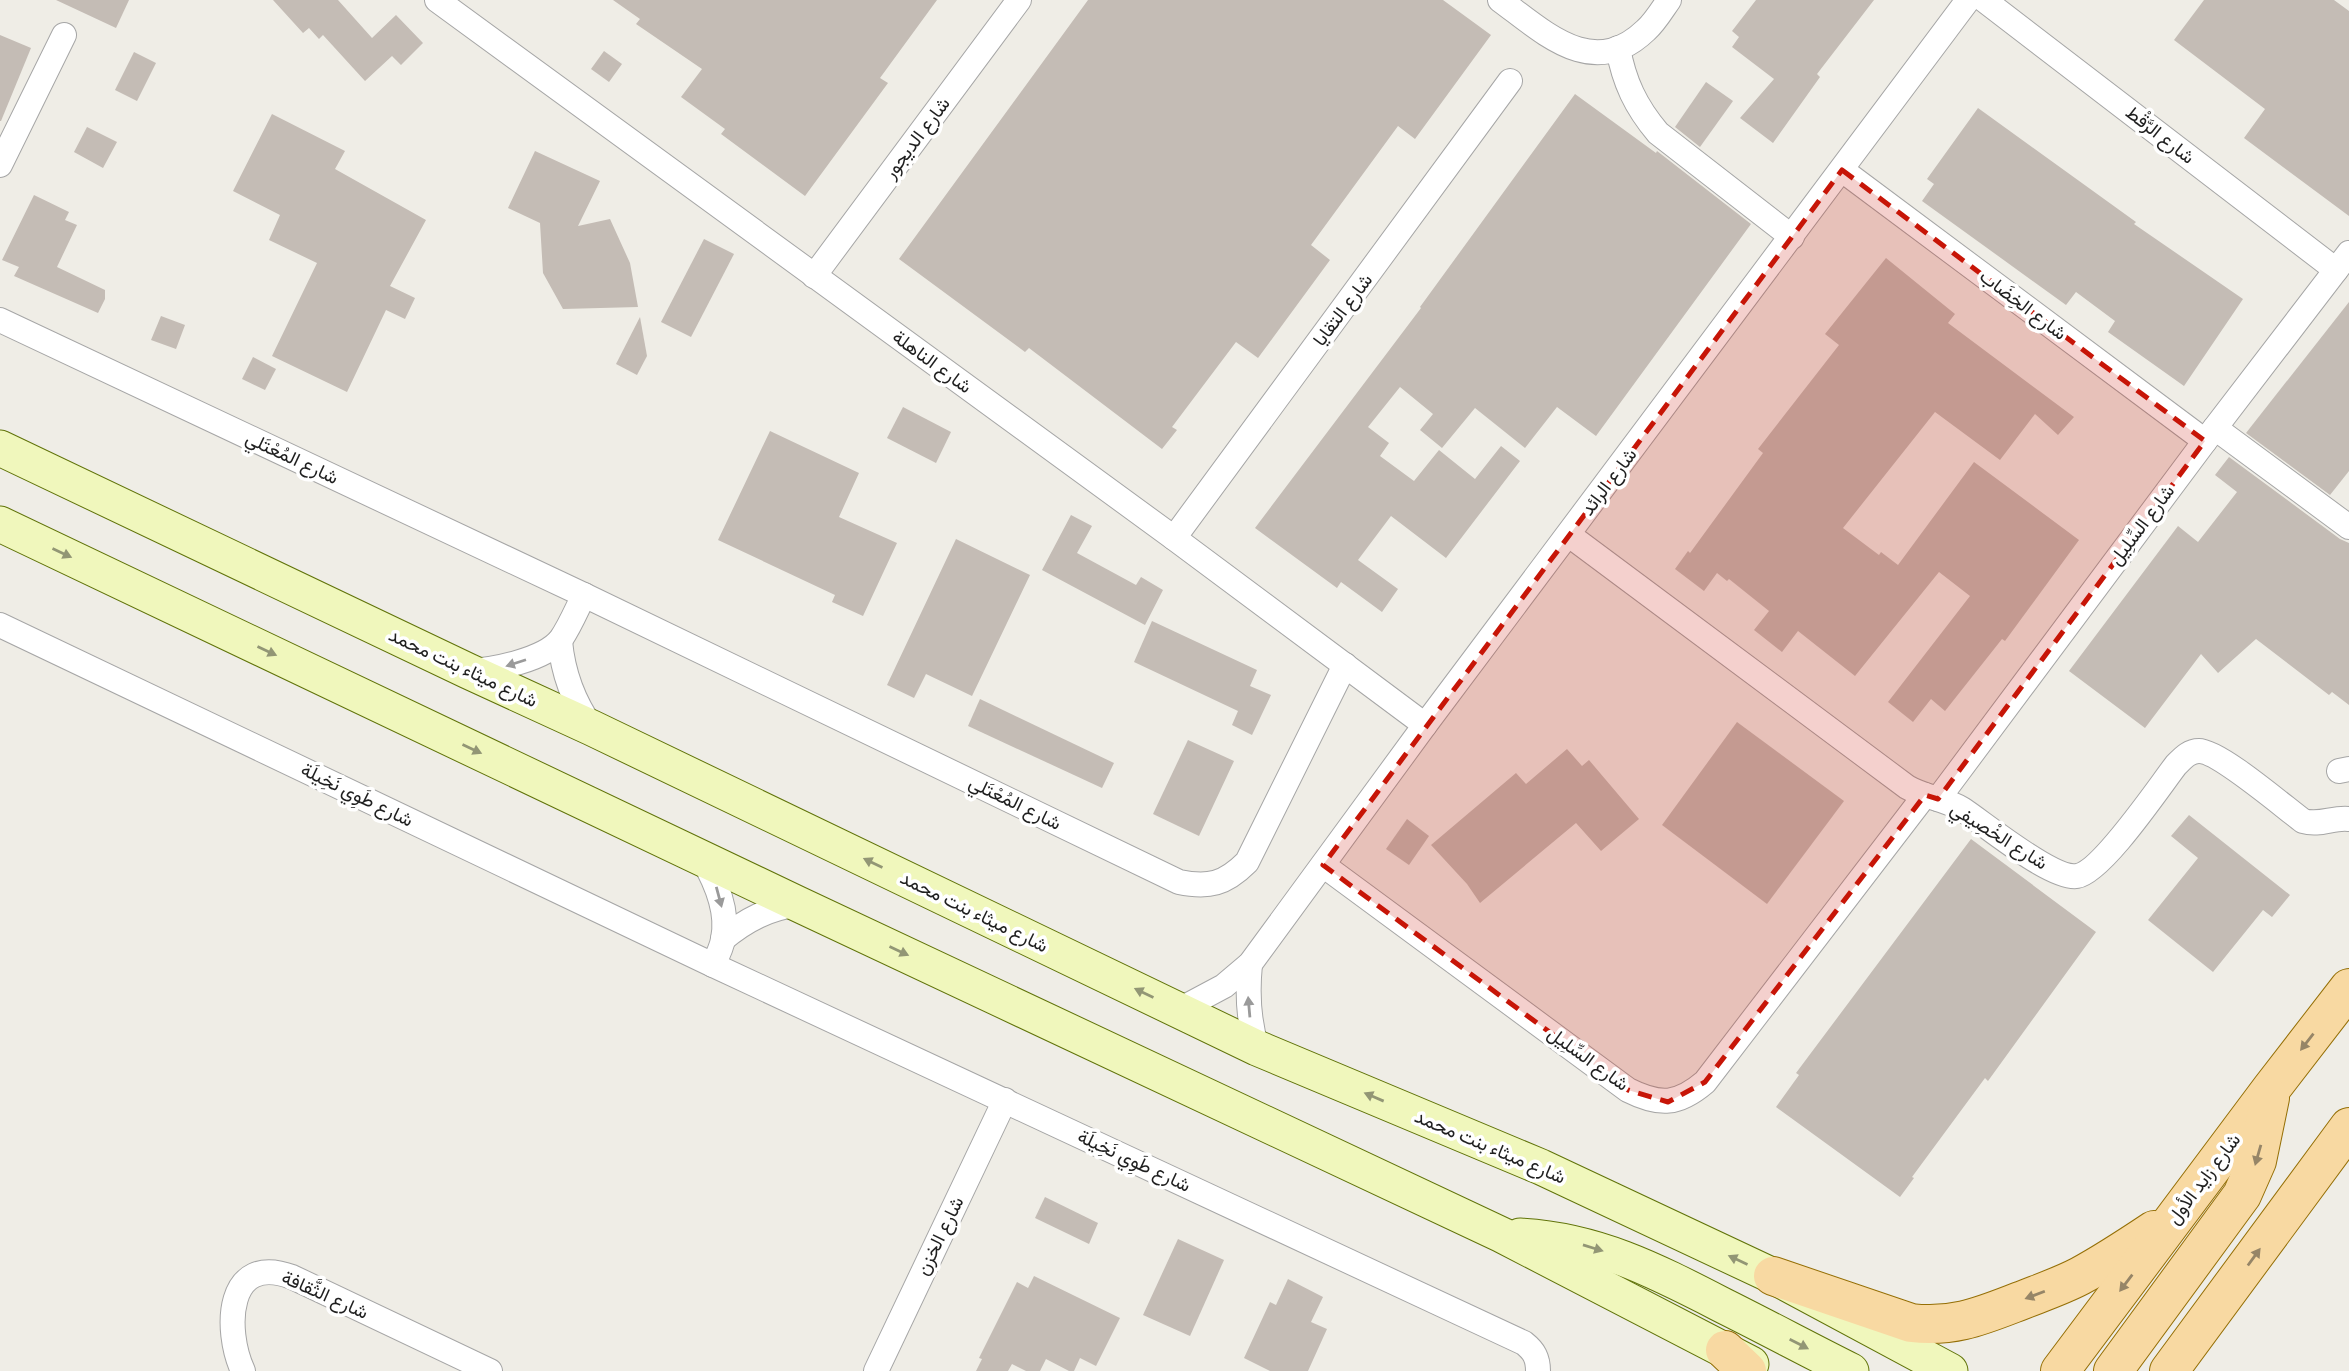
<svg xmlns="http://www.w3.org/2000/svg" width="2349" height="1371" viewBox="0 0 2349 1371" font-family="Signika,Vazirmatn,sans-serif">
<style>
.building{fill:#c4bcb5}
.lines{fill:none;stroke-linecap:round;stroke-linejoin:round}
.street-casing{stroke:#a6a6a6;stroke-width:26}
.secondary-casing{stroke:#607309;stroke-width:37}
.primary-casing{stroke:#956f06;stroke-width:40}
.street{stroke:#fff;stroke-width:24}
.secondary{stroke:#f0f7bc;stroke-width:35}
.primary{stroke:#f8d9a2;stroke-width:38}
.oneway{fill:#929675}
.oneway2{fill:#9a9a9a}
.oneway3{fill:#968567}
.marked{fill:#c71507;fill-opacity:0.2;stroke:#c71507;stroke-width:5;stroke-dasharray:14 9;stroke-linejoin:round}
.labels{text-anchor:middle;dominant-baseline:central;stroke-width:7;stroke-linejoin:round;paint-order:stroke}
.street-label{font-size:19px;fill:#1f1f1f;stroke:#fff}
</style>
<rect width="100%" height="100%" fill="#efede6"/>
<!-- building -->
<g class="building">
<path d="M 56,0 L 129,0 L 116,28 Z"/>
<path d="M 273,0 L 338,0 L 372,38 L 396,15 L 423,43 L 401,65 L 392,56 L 365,81 L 323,35 L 319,39 L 309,28 L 303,33 Z"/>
<path d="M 613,0 L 937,0 L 880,78 L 888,83 L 805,196 L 721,134 L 725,129 L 681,97 L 702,69 L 636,24 L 640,19 Z"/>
<path d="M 1088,0 L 1443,0 L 1491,35 L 1415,139 L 1398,126 L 1311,245 L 1330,260 L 1258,358 L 1236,342 L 1172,427 L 1177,430 L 1162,449 L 1029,348 L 1025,352 L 899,259 Z"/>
<path d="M 1756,0 L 1874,0 L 1817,74 L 1820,77 L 1773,143 L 1740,118 L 1774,79 L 1732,47 L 1739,37 L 1732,31 Z"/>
<path d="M 2204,0 L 2334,0 L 2349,11 L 2349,216 L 2244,138 L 2265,109 L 2174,40 Z"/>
<path d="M 0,35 L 31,48 L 1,121 L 0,121 Z"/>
<path d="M 604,51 L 622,64 L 609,82 L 591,69 Z"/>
<path d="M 134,52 L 156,63 L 137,101 L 115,90 Z"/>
<path d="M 1706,82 L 1733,101 L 1700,147 L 1675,127 Z"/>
<path d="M 1575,94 L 1656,153 L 1657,151 L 1751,224 L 1596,436 L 1557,407 L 1525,448 L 1475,408 L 1442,448 L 1420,430 L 1433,414 L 1400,387 L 1368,427 L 1389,443 L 1380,456 L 1414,481 L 1439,450 L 1475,479 L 1501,446 L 1520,461 L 1446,558 L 1391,516 L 1358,560 L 1398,589 L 1382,612 L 1341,582 L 1337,588 L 1255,528 L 1421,308 L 1420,307 Z"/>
<path d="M 1978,108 L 2136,222 L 2134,224 L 2243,299 L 2184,386 L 2108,332 L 2115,321 L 2076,292 L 2066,305 L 1922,201 L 1934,184 L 1927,179 Z"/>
<path d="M 272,114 L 345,151 L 335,169 L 426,220 L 390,286 L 415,298 L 405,319 L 386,310 L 347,392 L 272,356 L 317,263 L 269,240 L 280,215 L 233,191 Z"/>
<path d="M 87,127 L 117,142 L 103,168 L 74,152 Z"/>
<path d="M 535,151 L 600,181 L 578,226 L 610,219 L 630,263 L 638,307 L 563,309 L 543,273 L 540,223 L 508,208 Z"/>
<path d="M 34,195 L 69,212 L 65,220 L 77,225 L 57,267 L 105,290 L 105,299 L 98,313 L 14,276 L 19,267 L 2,260 Z"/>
<path d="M 704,239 L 734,254 L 691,337 L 661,322 Z"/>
<path d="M 1886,258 L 1955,314 L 1948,323 L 2074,417 L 2058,435 L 2035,414 L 2000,460 L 1935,412 L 1843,528 L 1879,555 L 1881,552 L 1898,565 L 1974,462 L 2079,540 L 2005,641 L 2002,639 L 1945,711 L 1931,699 L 1913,722 L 1888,702 L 1970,596 L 1939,572 L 1855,676 L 1798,631 L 1782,652 L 1754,630 L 1769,611 L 1729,579 L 1727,581 L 1717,573 L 1704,591 L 1675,569 L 1688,551 L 1690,553 L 1763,453 L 1758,449 L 1839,345 L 1825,334 Z"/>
<path d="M 2349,302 L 2349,471 L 2330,495 L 2246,433 Z"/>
<path d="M 161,316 L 185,325 L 176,349 L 151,340 Z"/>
<path d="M 640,317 L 647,356 L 637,375 L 616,364 Z"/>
<path d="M 253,357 L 276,369 L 265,390 L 242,379 Z"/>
<path d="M 903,407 L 951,432 L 936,463 L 887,438 Z"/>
<path d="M 770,431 L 859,473 L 839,517 L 897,543 L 863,616 L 832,602 L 835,595 L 718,540 Z"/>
<path d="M 2229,457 L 2340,539 L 2349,543 L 2349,705 L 2332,692 L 2329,695 L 2256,639 L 2218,673 L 2201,654 L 2145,728 L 2069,671 L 2178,526 L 2198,542 L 2237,492 L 2215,475 Z"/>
<path d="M 1071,515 L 1092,526 L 1077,553 L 1136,585 L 1141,577 L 1163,590 L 1145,625 L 1042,570 Z"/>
<path d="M 956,539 L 1030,575 L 972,696 L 926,674 L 914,698 L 887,685 Z"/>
<path d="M 1152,621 L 1257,670 L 1250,686 L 1271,695 L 1252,735 L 1232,725 L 1238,711 L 1134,662 Z"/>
<path d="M 980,699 L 1114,763 L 1102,788 L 968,726 Z"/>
<path d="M 1737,722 L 1844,801 L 1767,904 L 1662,825 Z"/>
<path d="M 1188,740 L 1234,761 L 1199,836 L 1153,814 Z"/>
<path d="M 1567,749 L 1582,766 L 1589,760 L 1639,819 L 1601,851 L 1576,823 L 1480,903 L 1467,884 L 1431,845 L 1516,773 L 1526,784 Z"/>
<path d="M 2189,815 L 2290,895 L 2272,917 L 2263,910 L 2213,972 L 2148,920 L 2198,858 L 2171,836 Z"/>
<path d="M 1407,819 L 1429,836 L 1409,865 L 1386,849 Z"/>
<path d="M 1971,839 L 2096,932 L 1988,1081 L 1985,1078 L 1912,1177 L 1914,1178 L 1900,1197 L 1776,1107 L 1799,1075 L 1796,1073 Z"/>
<path d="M 1045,1197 L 1098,1223 L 1089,1244 L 1035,1218 Z"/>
<path d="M 1178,1239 L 1224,1260 L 1190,1336 L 1143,1315 Z"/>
<path d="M 1034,1276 L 1120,1318 L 1096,1366 L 1080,1358 L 1074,1371 L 1069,1371 L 1046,1359 L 1040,1371 L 1026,1371 L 1012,1364 L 1008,1371 L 976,1371 L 982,1359 L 979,1358 L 1017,1282 L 1028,1288 Z"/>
<path d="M 1288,1279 L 1323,1297 L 1311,1322 L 1327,1329 L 1308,1371 L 1270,1371 L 1244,1358 L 1270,1302 L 1276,1305 Z"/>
</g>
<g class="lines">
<defs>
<g id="street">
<path d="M 437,0 L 1174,538 L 1425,725"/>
<path d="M 1500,0 C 1545,33 1593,81 1646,30 C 1655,22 1662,10 1669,0"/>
<path d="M 1984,0 L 2336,270"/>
<path d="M 1618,48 C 1624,82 1636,107 1658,133 L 1792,237"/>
<path d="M 0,165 L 64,35"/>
<path d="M 1842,170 L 2205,441"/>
<path d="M 814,276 L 1019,0"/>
<path d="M 0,320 L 584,595 L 1179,882 C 1209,888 1225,884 1247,862 L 1345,665"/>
<path d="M 2215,428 L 2349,527"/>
<path d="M 1569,535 L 1907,787 C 1924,797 1945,799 1962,809 C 1985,824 2052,880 2077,876 C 2102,872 2159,787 2176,765 C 2183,758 2189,751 2199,751 C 2219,751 2284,807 2303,821 C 2320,826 2333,817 2349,819"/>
<path d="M 1174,538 L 1510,81"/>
<path d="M 0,625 L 713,965 L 1524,1343 C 1534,1351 1538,1358 1538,1371"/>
<path d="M 560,641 C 563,674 573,701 592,728"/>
<path d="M 469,671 C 493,670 545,660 561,639 C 570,626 577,609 584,595"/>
<path d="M 2339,771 L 2349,769"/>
<path d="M 1938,799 L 2205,441 L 2349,253"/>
<path d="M 702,858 C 716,882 729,911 723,939 C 722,947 717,957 713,965"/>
<path d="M 1323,865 L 1628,1090 C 1660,1106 1678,1105 1705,1082 L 1925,795"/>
<path d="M 723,939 C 747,919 768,909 798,904"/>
<path d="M 1250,964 C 1247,994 1248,1020 1257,1048"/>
<path d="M 1179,1010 L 1224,986 L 1250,964 L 1425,725 L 1968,0"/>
<path d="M 243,1371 C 224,1330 226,1252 292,1277 L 490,1371"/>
<path d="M 876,1371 L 1005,1100"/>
</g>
<g id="secondary">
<path d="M 0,448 L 468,671 L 592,728 L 1257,1048 L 1541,1167 L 1773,1276 L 1950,1371"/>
<path d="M 0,524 L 798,904 L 1502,1235 L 1751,1364"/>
<path d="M 1520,1236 C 1598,1240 1658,1272 1726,1307 C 1768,1328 1809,1350 1851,1371"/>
</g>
<g id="primary">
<path d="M 1773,1276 L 1911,1323 C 1954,1328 1981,1316 2020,1301 C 2040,1293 2061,1286 2080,1276 C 2106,1262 2130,1246 2154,1230"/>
<path d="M 1725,1350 L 1747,1371"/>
<path d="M 2060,1371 L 2271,1089 L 2349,988"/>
<path d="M 2113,1371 L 2242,1195 L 2257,1161 L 2270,1098"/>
<path d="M 2169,1371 L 2349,1127"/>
</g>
</defs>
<!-- street casing -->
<use href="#street" class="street-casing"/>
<!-- secondary casing -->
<use href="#secondary" class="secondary-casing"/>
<!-- primary casing -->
<use href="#primary" class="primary-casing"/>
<!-- street -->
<use href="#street" class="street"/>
<!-- secondary -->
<use href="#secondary" class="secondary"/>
<!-- primary -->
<use href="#primary" class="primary"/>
</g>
<!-- one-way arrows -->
<defs><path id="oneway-solid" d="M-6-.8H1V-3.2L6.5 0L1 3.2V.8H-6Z" transform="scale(1.75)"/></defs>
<g class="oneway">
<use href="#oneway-solid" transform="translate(62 553) rotate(25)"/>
<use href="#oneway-solid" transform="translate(267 651) rotate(25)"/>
<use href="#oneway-solid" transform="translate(472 749) rotate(25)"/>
<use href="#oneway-solid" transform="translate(873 863) rotate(-154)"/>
<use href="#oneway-solid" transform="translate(899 951) rotate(25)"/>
<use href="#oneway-solid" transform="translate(1144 993) rotate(-154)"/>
<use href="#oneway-solid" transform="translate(1374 1097) rotate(-157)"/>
<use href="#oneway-solid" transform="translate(1593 1248) rotate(17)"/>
<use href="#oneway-solid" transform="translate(1738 1260) rotate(-155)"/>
<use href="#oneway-solid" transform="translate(1799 1344) rotate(27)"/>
</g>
<g class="oneway2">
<use href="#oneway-solid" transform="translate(516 663) rotate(162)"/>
<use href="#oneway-solid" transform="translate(719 897) rotate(75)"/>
<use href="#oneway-solid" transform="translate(1249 1007) rotate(-95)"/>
</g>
<g class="oneway3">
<use href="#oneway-solid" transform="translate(2307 1042) rotate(128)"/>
<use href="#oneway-solid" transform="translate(2258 1155) rotate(106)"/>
<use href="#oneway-solid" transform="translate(2254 1257) rotate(-54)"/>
<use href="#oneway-solid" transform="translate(2126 1283) rotate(127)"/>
<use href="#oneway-solid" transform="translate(2035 1295) rotate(159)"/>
</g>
<!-- marked area -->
<path class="marked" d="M 1842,170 L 2205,441 L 1938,799 L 1925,795 L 1705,1082 L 1668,1102 L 1628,1090 L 1323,865 Z"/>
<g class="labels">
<!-- street labels -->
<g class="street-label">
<text transform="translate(2160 135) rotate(38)">شارع الرَّقْط</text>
<text transform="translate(917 138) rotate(-53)">شارع الديجور</text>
<text transform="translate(2023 305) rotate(37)">شارع الخِضَاب</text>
<text transform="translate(1343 310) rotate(-53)">شارع التقايا</text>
<text transform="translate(932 362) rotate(36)">شارع الناهلة</text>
<text transform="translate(292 458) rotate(25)">شارع المُعْتَلي</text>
<text transform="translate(1609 482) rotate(-53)">شارع الرائد</text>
<text transform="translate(2142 525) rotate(-53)">شارع السِّلِيل</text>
<text transform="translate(463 668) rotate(25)">شارع ميثاء بنت محمد</text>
<text transform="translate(357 795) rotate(26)">شارع طَوِي نَخِيلَة</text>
<text transform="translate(1015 803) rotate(26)">شارع المُعْتَلي</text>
<text transform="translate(1999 836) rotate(32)">شارع الخْصِيفي</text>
<text transform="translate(974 912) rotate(26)">شارع ميثاء بنت محمد</text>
<text transform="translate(1588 1059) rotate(36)">شارع السِّلِيل</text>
<text transform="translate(1490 1147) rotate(23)">شارع ميثاء بنت محمد</text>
<text transform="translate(1134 1161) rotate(25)">شارع طَوِي نَخِيلَة</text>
<text transform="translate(2204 1179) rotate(-53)">شارع زايد الأول</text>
<text transform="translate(940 1236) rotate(-64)">شارع الخزن</text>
<text transform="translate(325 1295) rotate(24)">شارع الثَّقافة</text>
</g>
</g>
</svg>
